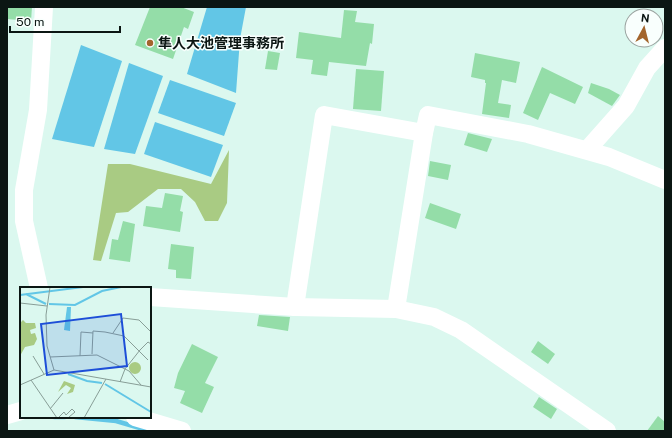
<svg xmlns="http://www.w3.org/2000/svg" width="672" height="438" viewBox="0 0 672 438" font-family="'Public Sans','Noto Sans JP',sans-serif">
<style>
.forest{fill:#a9cb83}
.water{fill:#62c6e6}
.lines{fill:none;stroke-linecap:round;stroke-linejoin:round}
.stream{stroke:#62c6e6;stroke-width:4.5}
.building{fill:#94dda8}
.minor{stroke:#fff;stroke-width:18}
.poi-dot{fill:#a3652c;stroke:#f9fffd;stroke-width:1.5}
.labels{text-anchor:middle;dominant-baseline:central;stroke-width:3;stroke-linejoin:round;paint-order:stroke}
.poi-label{font-size:14px;font-weight:bold;fill:#0b1613;stroke:#f9fffd;text-anchor:start}
.inset-river{fill:none;stroke:#62c6e6;stroke-width:2}
.inset-road{fill:none;stroke:#889e97;stroke-width:1}
.view{fill:#1d4ed8;fill-opacity:0.15;stroke:#1d4ed8;stroke-width:2}
.inset-edge{fill:none;stroke:#0b1613;stroke-width:2}
</style>
<rect width="100%" height="100%" fill="#dbf8ef"/>
<!-- forest -->
<path class="forest" d="M 229,150 L 227,203 L 218,221 L 205,221 L 195,202 L 181,189 L 158,189 L 128,212 L 116,213 L 101,261 L 93,260 L 108,164 L 130,164 L 211,184 Z"/>
<!-- water -->
<g class="water">
<path d="M 207,7 L 246,7 L 240,39 L 236,93 L 187,74 Z"/>
<path d="M 81,45 L 122,61 L 94,147 L 52,139 Z"/>
<path d="M 129,63 L 163,76 L 135,154 L 104,149 Z"/>
<path d="M 170,80 L 236,103 L 224,136 L 158,113 Z"/>
<path d="M 155,122 L 223,145 L 211,177 L 144,154 Z"/>
</g>
<g class="lines">
<!-- stream -->
<g class="stream">
<path d="M 54,417 L 65,417"/>
<path d="M 75,417 L 116,421 L 150,431"/>
</g>
</g>
<!-- building -->
<g class="building">
<path d="M 7,7 L 32,7 L 31,21 L 7,19 Z"/>
<path d="M 150,7 L 181,7 L 194,12 L 188,29 L 184,27 L 173,59 L 135,45 Z"/>
<path d="M 344,10 L 357,11 L 355,22 L 374,24 L 372,44 L 370,43 L 366,66 L 329,62 L 327,76 L 311,74 L 313,60 L 296,58 L 299,32 L 341,38 Z"/>
<path d="M 268,51 L 280,53 L 277,70 L 265,69 Z"/>
<path d="M 475,53 L 520,62 L 516,83 L 502,80 L 498,103 L 511,105 L 509,118 L 482,114 L 486,83 L 485,83 L 485,80 L 471,77 Z"/>
<path d="M 542,67 L 583,87 L 575,104 L 550,93 L 538,120 L 523,113 Z"/>
<path d="M 356,69 L 384,71 L 381,111 L 353,109 Z"/>
<path d="M 591,83 L 609,89 L 620,95 L 612,106 L 588,93 Z"/>
<path d="M 468,133 L 492,139 L 487,152 L 464,145 Z"/>
<path d="M 430,161 L 451,165 L 448,180 L 428,176 Z"/>
<path d="M 165,193 L 183,196 L 180,211 L 183,212 L 180,232 L 143,226 L 146,206 L 162,208 Z"/>
<path d="M 430,203 L 461,214 L 456,229 L 425,218 Z"/>
<path d="M 123,221 L 135,224 L 130,262 L 109,259 L 112,239 L 118,240 Z"/>
<path d="M 171,244 L 194,247 L 191,279 L 176,278 L 176,270 L 168,269 Z"/>
<path d="M 259,315 L 290,317 L 288,331 L 257,326 Z"/>
<path d="M 538,341 L 555,354 L 548,364 L 531,352 Z"/>
<path d="M 192,344 L 218,357 L 205,383 L 214,387 L 202,413 L 180,403 L 185,391 L 174,388 L 178,373 Z"/>
<path d="M 539,397 L 557,409 L 551,419 L 533,407 Z"/>
<path d="M 658,416 L 665,422 L 665,431 L 647,431 Z"/>
</g>
<g class="lines">
<!-- minor -->
<g class="minor">
<path d="M 587,150 L 626,106 L 647,68 L 665,48"/>
<path d="M 39,288 L 24,221 L 24,190 L 38,110 L 44,7"/>
<path d="M 150,297 L 295,307 L 396,309 L 434,317 L 461,330 L 607,431"/>
<path d="M 295,307 L 324,115 L 424,133"/>
<path d="M 396,309 L 424,133 L 428,115 L 528,134 L 609,157 L 665,180"/>
<path d="M 7,415 L 21,411"/>
<path d="M 135,417 L 182,431"/>
</g>
</g>
<!-- markers -->
<circle class="poi-dot" cx="150" cy="43" r="4"/>
<g class="labels">
<!-- poi labels -->
<g class="poi-label">
<text x="158" y="43">隼人大池管理事務所</text>
</g>
</g>
<!-- overview -->
<g transform="translate(20 287)">
<rect width="131" height="131" fill="#dbf8ef"/>
<path d="M 3,33 L 6,36 L 15,36 L 16,41 L 10,43 L 11,47 L 15,46 L 17,52 L 14,58 L 5,60 L 0,69 L 0,36 ZM109 81a6 6 0 1 1 12 0a6 6 0 1 1-12 0ZM 44,94 L 55,98 L 53,105 L 47,107 L 51,101 L 46,98 L 38,105 Z" fill="#a9cb83"/>
<path d="M 47,20 L 51,20 L 50,44 L 44,43 Z" fill="#62c6e6"/>
<path class="inset-river" d="M 6,7 L 26,17M 0,8 L 63,0M 29,17 L 55,18 L 82,4 L 101,0M 48,87 L 67,94 L 82,96M 85,97 L 131,125"/>
<path class="inset-road" d="M 30,0 L 26,28 L 27,59 L 34,83M 0,16 L 27,19M 93,46 L 103,31 L 119,33 L 131,45M 72,67 L 73,44 L 85,45 L 104,49 L 128,73M 13,69 L 24,87M 60,69 L 61,45 L 73,46M 30,70 L 77,68 L 109,84 L 121,98M 11,93 L 37,131M 100,95 L 105,82 L 120,63 L 128,55 L 131,57M 0,98 L 34,83 L 131,100M 30,122 L 43,106M 46,128 L 52,122 L 55,125 L 49,130M 38,131 L 44,125 L 46,128M 64,131 L 86,92"/>
<path class="view" d="M 101,27 L 107,79 L 27,88 L 21,37 Z"/>
<rect width="131" height="131" class="inset-edge"/>
</g>
<!-- border -->
<rect width="672" height="438" fill="none" stroke="#0b1613" stroke-width="16"/>
<!-- north arrow -->
<g transform="translate(644 28) rotate(7)"><circle r="19" fill="#f9fffd" stroke="#9aa29f"/>
<path d="M0-3L7 15L0 10L-7 15Z" fill="#a3652c"/>
<text y="-6" font-size="11" font-weight="bold" text-anchor="middle" fill="#0b1613">N</text>
</g>
<!-- scale -->
<path d="M10 26v6h110v-6" fill="none" stroke="#0b1613" stroke-width="2"/>
<text x="16" y="26" font-size="12" fill="#0b1613" stroke="#f9fffd" stroke-width="3" paint-order="stroke">50 m</text>
</svg>
